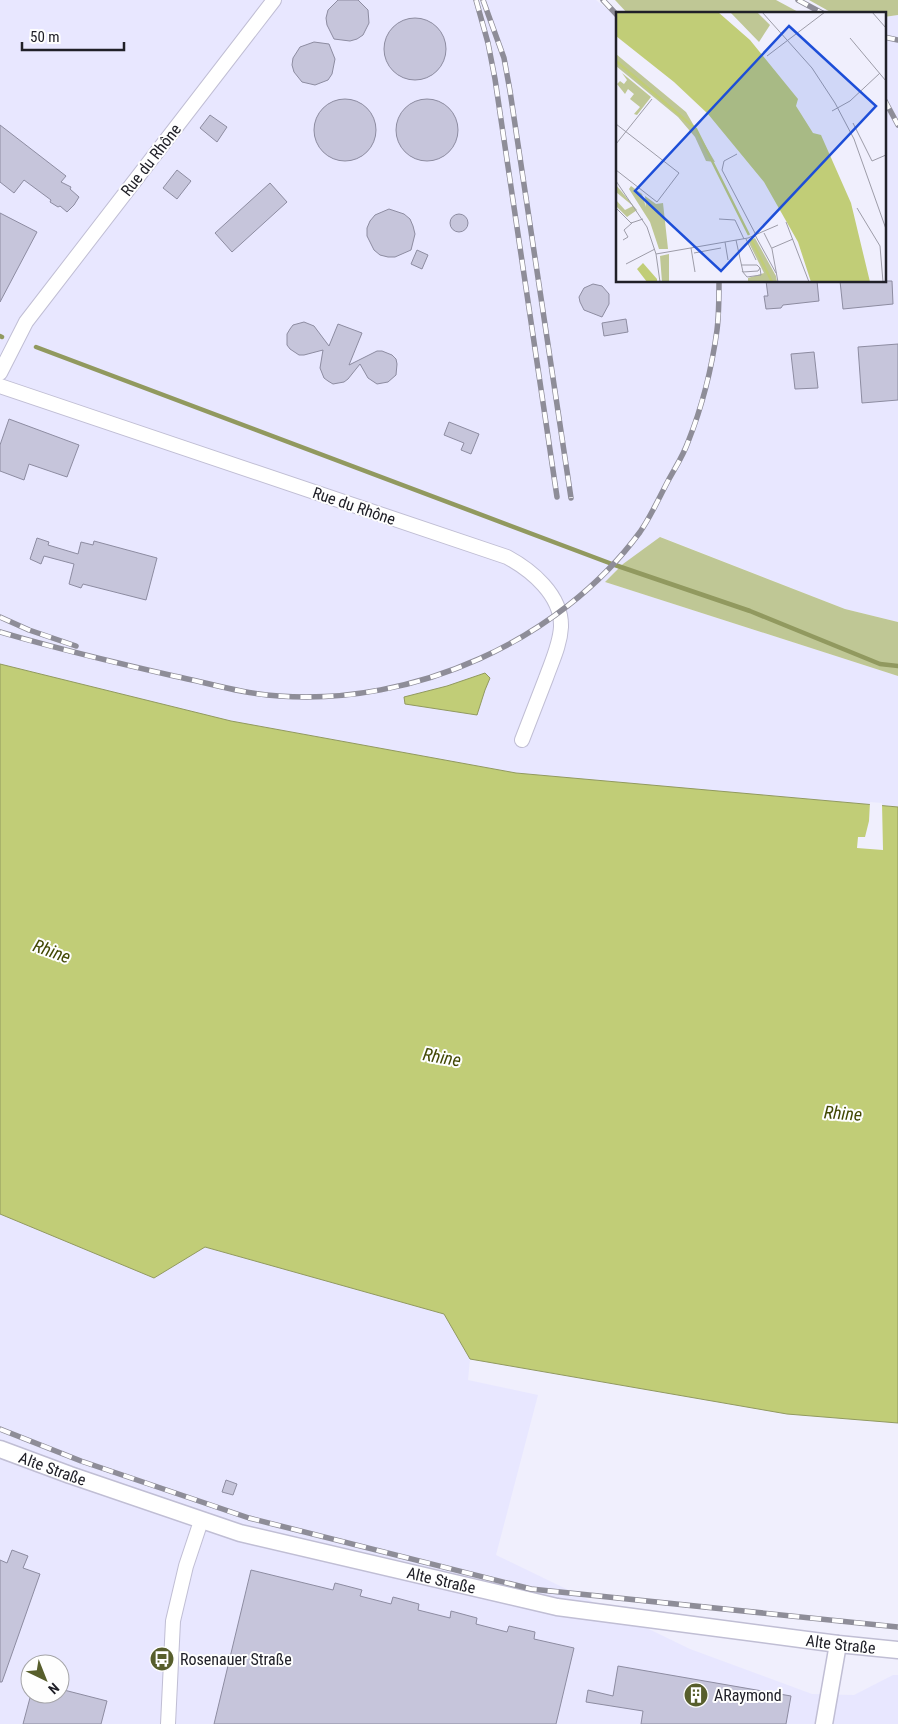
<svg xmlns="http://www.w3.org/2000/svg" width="898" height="1724" viewBox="0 0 898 1724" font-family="'Roboto Condensed',sans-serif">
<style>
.built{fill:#e8e7ff;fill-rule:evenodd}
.green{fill:#bfc795}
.water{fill:#c1cd77;stroke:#91995f}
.pier{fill:#f0effd}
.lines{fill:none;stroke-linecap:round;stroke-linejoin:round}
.stream{stroke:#91995f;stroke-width:4.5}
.building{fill:#c6c5db;stroke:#8d8ca1}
.minor-casing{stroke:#c0bed4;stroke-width:16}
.tertiary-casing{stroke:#c0bed4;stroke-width:19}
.minor{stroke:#fff;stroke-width:14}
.tertiary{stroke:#fff;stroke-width:16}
.rail-casing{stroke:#8e8d98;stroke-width:5.5}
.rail{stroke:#fefefe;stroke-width:4;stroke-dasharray:11;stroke-linecap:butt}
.labels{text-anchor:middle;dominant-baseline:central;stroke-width:4;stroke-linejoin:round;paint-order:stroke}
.street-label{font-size:16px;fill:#202028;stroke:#fefefe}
.poi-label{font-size:16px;fill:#202028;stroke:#fefefe;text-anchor:start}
.water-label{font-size:18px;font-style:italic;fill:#424804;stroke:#fefefe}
.inset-river{fill:none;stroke:#c1cd77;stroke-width:2.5}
.inset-road{fill:none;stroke:#9d9ca8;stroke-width:1}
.view{fill:#1d4ed8;fill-opacity:0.15;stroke:#1d4ed8;stroke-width:2.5}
.inset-edge{fill:none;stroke:#202028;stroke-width:2.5}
</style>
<rect width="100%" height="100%" fill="#f0effd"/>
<!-- built -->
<g class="built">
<path d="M 0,0 L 596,0 L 617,17 L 617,281 L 884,281 L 884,17 L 898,15 L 898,622 L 845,609 L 661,537 L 605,582 L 898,676 L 898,807 L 516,773 L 231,721 L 0,664 Z"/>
<path d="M 0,1214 L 154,1278 L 205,1247 L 444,1314 L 470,1359 L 468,1380 L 538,1395 L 496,1555 L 690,1649 L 812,1694 L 854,1695 L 893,1675 L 898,1675 L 898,1724 L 0,1724 ZM 30,1664 L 60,1664 L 60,1694 L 30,1694 Z"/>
</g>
<!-- green -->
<g class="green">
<path d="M 615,0 L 776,0 L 802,14 L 628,14 Z"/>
<path d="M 809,0 L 898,0 L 898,15 L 884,17 L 884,14 L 834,14 Z"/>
<path d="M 660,537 L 845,609 L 898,622 L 898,676 L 605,582 L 623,564 Z"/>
</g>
<!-- water -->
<g class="water">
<path d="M 0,664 L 231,721 L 516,773 L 898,807 L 898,1423 L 787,1414 L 470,1359 L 444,1314 L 205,1247 L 154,1278 L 0,1214 Z"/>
<path d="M 485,673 L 490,678 L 485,690 L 477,715 L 405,704 L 404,697 L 447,686 Z"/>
</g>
<!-- pier -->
<path class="pier" d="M 870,802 L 882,803 L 883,850 L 857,848 L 858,837 L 865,837 L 869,821 Z"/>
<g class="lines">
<!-- stream -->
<g class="stream">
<path d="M 0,336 L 2,337"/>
<path d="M 36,347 L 612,564 L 750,611 L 880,664 L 898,666"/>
</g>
</g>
<!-- building -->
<g class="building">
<path d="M 338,0 L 358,0 L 368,10 L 369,23 L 363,35 L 357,39 L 350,41 L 334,39 L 327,25 L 326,18 L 328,10 Z"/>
<circle cx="415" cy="49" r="31"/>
<path d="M 314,42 L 329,44 L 335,59 L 332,74 L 328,80 L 315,85 L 302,82 L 294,72 L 292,65 L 293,58 L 300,47 Z"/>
<circle cx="427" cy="130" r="31"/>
<circle cx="345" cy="130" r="31"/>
<path d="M 210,115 L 227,127 L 217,142 L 200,128 Z"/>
<path d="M 0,125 L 66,176 L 61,182 L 71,187 L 70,189 L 79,197 L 74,205 L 67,212 L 60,206 L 58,207 L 50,202 L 51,200 L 24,180 L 14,193 L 0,182 Z"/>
<path d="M 177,170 L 191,181 L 177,199 L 163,188 Z"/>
<path d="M 270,183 L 287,202 L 232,252 L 215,233 Z"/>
<path d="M 389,209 L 404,214 L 410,219 L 413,226 L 415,234 L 411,250 L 395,257 L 388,257 L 380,255 L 374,250 L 367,236 L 367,228 L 370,221 L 375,215 Z"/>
<path d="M 0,213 L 37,232 L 0,302 Z"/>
<circle cx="459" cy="223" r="9"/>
<path d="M 417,250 L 428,255 L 422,269 L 411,264 Z"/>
<path d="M 766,281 L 817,281 L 819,301 L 783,305 L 781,308 L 766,309 L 764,296 L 768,296 Z"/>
<path d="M 840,281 L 892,281 L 893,304 L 843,309 Z"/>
<path d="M 593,284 L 602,286 L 609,294 L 609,304 L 602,317 L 584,310 L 580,302 L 579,297 L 584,288 Z"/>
<path d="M 626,319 L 628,332 L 604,336 L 602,323 Z"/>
<path d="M 304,322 L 314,326 L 329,346 L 338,324 L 362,333 L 349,365 L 377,351 L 382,351 L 392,355 L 396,359 L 397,364 L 396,375 L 388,382 L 377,384 L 368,378 L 360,364 L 348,379 L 344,382 L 333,384 L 328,381 L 324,378 L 320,368 L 323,350 L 304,355 L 299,355 L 290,349 L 287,345 L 287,334 L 290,329 L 293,325 Z"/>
<path d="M 898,344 L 898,400 L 862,403 L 858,347 Z"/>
<path d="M 814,352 L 818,388 L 795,389 L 791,354 Z"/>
<path d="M 9,419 L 79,445 L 67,477 L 29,464 L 24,480 L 0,471 L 0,445 Z"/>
<path d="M 449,422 L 479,434 L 471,454 L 461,450 L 464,443 L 444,435 Z"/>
<path d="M 37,538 L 49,542 L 48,545 L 78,554 L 81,542 L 93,545 L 94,541 L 157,558 L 146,600 L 83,584 L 81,588 L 69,584 L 74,564 L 44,556 L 41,564 L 30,559 Z"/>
<path d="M 226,1480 L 237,1484 L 233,1495 L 222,1492 Z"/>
<path d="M 12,1550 L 28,1556 L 23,1568 L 40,1574 L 2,1682 L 0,1682 L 0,1560 L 7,1563 Z"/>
<path d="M 251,1570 L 333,1590 L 335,1583 L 362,1590 L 360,1596 L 391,1604 L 393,1597 L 419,1604 L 418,1610 L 450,1618 L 451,1611 L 477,1618 L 476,1624 L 507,1632 L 509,1626 L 535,1632 L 534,1639 L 574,1648 L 556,1724 L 214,1724 Z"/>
<path d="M 618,1666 L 791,1696 L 786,1724 L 641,1724 L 643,1711 L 586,1702 L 588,1690 L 613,1696 Z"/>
<path d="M 60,1689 L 107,1701 L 101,1724 L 23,1724 L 31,1694 L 60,1694 Z"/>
</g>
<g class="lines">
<defs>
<g id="minor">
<path d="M 0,373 L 26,322 L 274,0"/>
<path d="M 0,386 L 507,557 C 531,570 562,595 561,627 C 560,645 552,661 546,678 C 538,699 530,719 522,740"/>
<path d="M 168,1724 L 173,1621 L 186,1566 L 201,1521"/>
</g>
<g id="tertiary">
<path id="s1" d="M 0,1449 L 70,1475 L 240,1533 L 557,1607 L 838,1644 L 898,1650"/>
<path d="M 824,1724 L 838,1644"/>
</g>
</defs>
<!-- minor casing -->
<use href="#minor" class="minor-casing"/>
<!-- tertiary casing -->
<use href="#tertiary" class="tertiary-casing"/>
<!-- minor -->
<use href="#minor" class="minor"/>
<!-- tertiary -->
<use href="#tertiary" class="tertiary"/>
<defs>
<g id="rail">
<path d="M 476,0 L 488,43 L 495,79 L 557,497"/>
<path d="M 483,0 L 504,58 L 510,91 L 571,498"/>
<path d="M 603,0 L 617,15"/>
<path d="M 798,0 L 824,14"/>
<path d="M 884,37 L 898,40"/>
<path d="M 884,99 L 898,125"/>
<path d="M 0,617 L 29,630 L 76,646"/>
<path d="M 0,632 C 58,649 116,663 174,676 C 209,683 243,694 279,696 C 413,706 560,641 640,532 C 651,516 659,498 668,481 C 675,468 683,456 688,442 C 702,407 712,367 717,330 C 719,314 719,297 719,281"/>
<path d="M 0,1429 L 81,1461 L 249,1518 L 531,1589 L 898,1627"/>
</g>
</defs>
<!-- rail casing -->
<use href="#rail" class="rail-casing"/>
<!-- rail -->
<use href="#rail" class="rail"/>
</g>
<!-- icons -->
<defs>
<symbol id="bus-disc" viewBox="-11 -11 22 22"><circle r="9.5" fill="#575e2c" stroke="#fefefe"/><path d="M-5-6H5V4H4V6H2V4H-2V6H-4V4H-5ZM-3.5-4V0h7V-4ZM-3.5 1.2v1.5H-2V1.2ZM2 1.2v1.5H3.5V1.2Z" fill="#fff"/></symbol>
<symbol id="building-disc" viewBox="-11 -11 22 22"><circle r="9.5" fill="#575e2c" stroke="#fefefe"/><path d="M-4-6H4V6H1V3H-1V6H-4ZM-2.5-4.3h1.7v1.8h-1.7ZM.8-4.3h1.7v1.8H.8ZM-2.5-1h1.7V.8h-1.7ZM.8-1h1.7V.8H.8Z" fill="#fff"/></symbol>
</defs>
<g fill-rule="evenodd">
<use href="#bus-disc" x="148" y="1645" width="28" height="28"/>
<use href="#building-disc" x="682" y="1681" width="28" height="28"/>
</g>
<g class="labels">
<!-- street labels -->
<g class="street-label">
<text transform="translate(151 160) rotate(-52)">Rue du Rhône</text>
<text transform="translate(354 506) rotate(19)">Rue du Rhône</text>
<text stroke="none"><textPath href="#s1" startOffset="56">Alte Straße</textPath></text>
<text stroke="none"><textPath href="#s1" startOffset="461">Alte Straße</textPath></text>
<text stroke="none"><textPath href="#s1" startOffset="866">Alte Straße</textPath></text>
</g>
<!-- poi labels -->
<g class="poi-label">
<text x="180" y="1659">Rosenauer Straße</text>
<text x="714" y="1695">ARaymond</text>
</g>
<!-- water labels -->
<g class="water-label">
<text transform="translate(52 951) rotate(20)">Rhine</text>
<text transform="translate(442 1057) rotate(10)">Rhine</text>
<text transform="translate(843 1113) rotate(4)">Rhine</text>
</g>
</g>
<!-- overview -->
<g transform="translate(616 12)">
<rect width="270" height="270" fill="#f0effd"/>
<path d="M 114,0 L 141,0 L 154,13 L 143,30 ZM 0,42 L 70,100 L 99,150 L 90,149 L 79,125 L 62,105 L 0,54 ZM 6,61 L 35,85 L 21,103 L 18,102 L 24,95 L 14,87 L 18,82 L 12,77 L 9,82 L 1,72 L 4,69 L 8,72 L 11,68 ZM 0,173 L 21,198 L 11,205 L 0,194 L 0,188 L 9,198 L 17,194 L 0,180 ZM 15,174 L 26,182 L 30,195 L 29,184 L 40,192 L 47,191 L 52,237 L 43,237 L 34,210 L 13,177 ZM 139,226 L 160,264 L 161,270 L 132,270 L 132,266 L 148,261 L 132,229 ZM 53,242 L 53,270 L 46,270 L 44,244 Z" fill="#bfc795"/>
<path d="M 0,0 L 102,0 L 134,28 L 182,87 L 180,94 L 197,121 L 205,123 L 235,191 L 254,270 L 195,270 L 182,230 L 148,170 L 92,102 L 58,70 L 0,24 ZM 27,251 L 41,267 L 41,270 L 31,270 L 21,257 Z" fill="#c1cd77"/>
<path class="inset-river" d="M 0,49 L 80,117 L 133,223M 135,227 L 156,270"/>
<path class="inset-road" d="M 146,0 L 196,56 L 219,91 L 238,127 L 270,217M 256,0 L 270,16M 234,26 L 270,69M 151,44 L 209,0M 216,99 L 234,89 L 264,61M 237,111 L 256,149 L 270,143M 0,112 L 63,161 L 41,190 L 0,158M 0,132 L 36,87M 121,142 L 108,149 L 106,158 L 140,223M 0,169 L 31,215 L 40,242 L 44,270M 0,196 L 15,211 L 27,207M 241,196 L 264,234 L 267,270M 103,207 L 119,208 L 128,227M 170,210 L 193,270M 148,221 L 156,237 L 162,270M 139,223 L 160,261M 130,227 L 140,248M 7,228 L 12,225 L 8,218 L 16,211M 120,228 L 127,260M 109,230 L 112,248M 75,236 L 79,260M 156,236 L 177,227M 78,241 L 105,236M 40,242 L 132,226 L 162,213M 10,252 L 39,237M 125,253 L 141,253 L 144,256 L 142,259 L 127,260M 126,259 L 131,265 L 145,263 L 144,256"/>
<path class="view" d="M 173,14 L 260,94 L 105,259 L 19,179 Z"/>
<rect width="270" height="270" class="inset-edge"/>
</g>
<!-- north arrow -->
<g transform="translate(45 1679) rotate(137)"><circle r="24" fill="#fefefe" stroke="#a5a5a8"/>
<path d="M0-4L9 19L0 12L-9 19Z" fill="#575e2c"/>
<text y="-8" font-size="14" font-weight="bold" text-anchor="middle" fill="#202028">N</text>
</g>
<!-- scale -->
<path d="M22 42v8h102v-8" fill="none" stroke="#202028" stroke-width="2.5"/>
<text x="30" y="42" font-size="15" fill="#202028" stroke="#fefefe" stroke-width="4" paint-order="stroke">50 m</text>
</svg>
